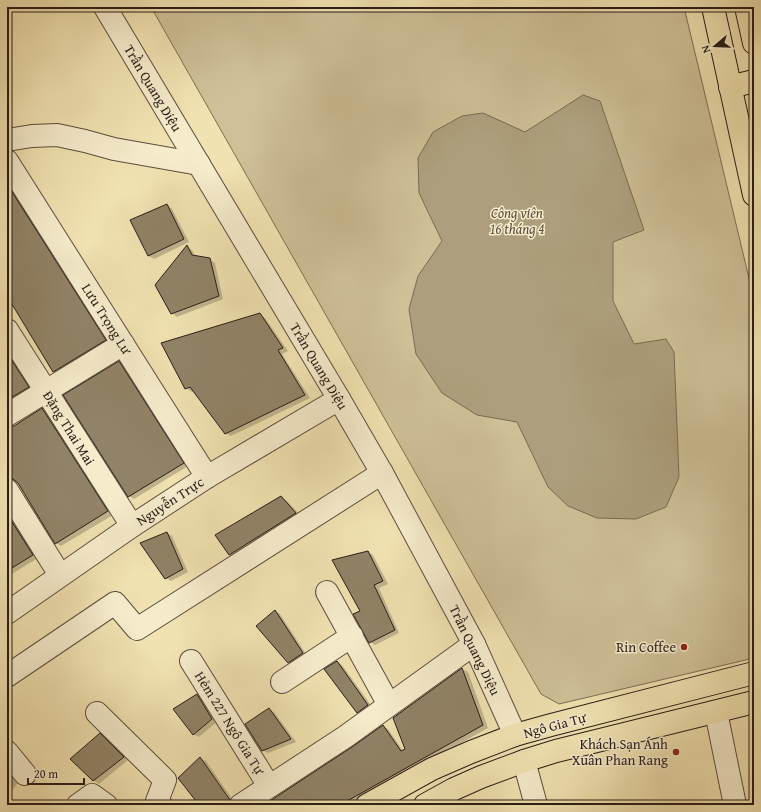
<svg xmlns="http://www.w3.org/2000/svg" width="761" height="812" viewBox="0 0 761 812" font-family="'Gentium Book Plus',serif">
<style>
.green{fill:#cfc097;stroke:#7c6e57}
.water{fill:#ad9f7d;stroke:#786b54}
.shadow{fill:#0003}
.building{fill:#918367;stroke:#281c17}
.lines{fill:none;stroke-linecap:round;stroke-linejoin:round}
.minor-casing{stroke:#5a4e3e;stroke-width:24}
.major-casing{stroke:#281c17;stroke-width:24}
.minor{stroke:#f6eccc;stroke-width:22}
.major{stroke:#f1e2b1;stroke-width:22}
.poi-dot{fill:#8f2418;stroke:#f6eccc;stroke-width:1.5}
.labels{text-anchor:middle;dominant-baseline:central;stroke-width:3;stroke-linejoin:round;paint-order:stroke}
.street-label{font-size:14px;fill:#281c17;stroke:#f6eccc}
.park-label{font-size:14px;font-style:italic;fill:#5a4d3d;stroke:#f6eccc}
.poi-label{font-size:14px;fill:#281c17;stroke:#f6eccc;text-anchor:end}
</style>
<rect width="100%" height="100%" fill="#f1e2b1"/>
<filter id="stains"><feTurbulence type="fractalNoise" baseFrequency=".005" numOctaves="4"/><feColorMatrix values="0 0 0 0 .2 0 0 0 0 .09 0 0 0 0 .02 0 0 0 .5 -.17"/></filter>
<radialGradient id="worn" r=".72"><stop offset=".6" stop-color="#630" stop-opacity="0"/><stop offset="1" stop-color="#630" stop-opacity=".3"/></radialGradient>
<!-- green -->
<path class="green" d="M 151,7 L 684,7 L 754,299 L 754,658 L 559,704 L 541,694 Z"/>
<!-- water -->
<path class="water" d="M 583,95 L 600,101 L 644,230 L 613,242 L 613,301 L 634,344 L 666,339 L 674,352 L 679,477 L 666,507 L 636,519 L 597,518 L 568,506 L 548,487 L 517,422 L 477,415 L 442,393 L 416,354 L 409,309 L 418,276 L 442,241 L 419,193 L 418,158 L 433,132 L 462,116 L 483,113 L 525,132 Z"/>
<!-- shadow -->
<g class="shadow">
<path d="M 7,180 L 110,343 L 59,375 L 54,372 L 7,294 Z"/>
<path d="M 167,205 L 172,209 L 189,242 L 154,259 L 149,256 Z"/>
<path d="M 187,247 L 192,250 L 196,257 L 209,259 L 215,263 L 223,299 L 177,317 L 172,313 Z"/>
<path d="M 260,314 L 265,318 L 288,351 L 282,354 L 310,398 L 231,436 L 226,433 L 194,391 L 192,392 L 186,388 Z"/>
<path d="M 7,349 L 33,390 L 7,406 Z"/>
<path d="M 119,362 L 124,365 L 188,466 L 134,499 L 129,496 Z"/>
<path d="M 42,409 L 47,412 L 113,515 L 61,546 L 56,543 L 18,482 L 12,480 L 7,482 L 7,428 L 14,427 Z"/>
<path d="M 281,497 L 287,501 L 301,516 L 235,558 L 230,555 L 216,536 Z"/>
<path d="M 7,509 L 38,558 L 7,577 Z"/>
<path d="M 167,533 L 172,536 L 188,572 L 171,581 L 166,578 Z"/>
<path d="M 368,552 L 373,555 L 388,584 L 379,588 L 399,633 L 375,645 L 370,642 L 362,612 Z"/>
<path d="M 275,611 L 280,614 L 308,657 L 295,665 L 289,662 Z"/>
<path d="M 337,662 L 342,665 L 373,708 L 363,715 L 358,712 Z"/>
<path d="M 462,669 L 468,672 L 488,728 L 350,805 L 266,805 L 383,726 L 388,729 L 403,751 L 406,749 L 394,719 Z"/>
<path d="M 197,695 L 202,698 L 217,722 L 199,737 L 193,734 Z"/>
<path d="M 269,709 L 274,712 L 296,742 L 268,753 L 262,750 Z"/>
<path d="M 100,735 L 105,738 L 128,760 L 99,784 L 94,781 L 71,759 Z"/>
<path d="M 200,758 L 206,761 L 235,803 L 235,805 L 200,805 Z"/>
<path d="M 7,769 L 18,783 L 7,796 Z"/>
</g>
<!-- building -->
<g class="building">
<path d="M 7,184 L 106,340 L 53,372 L 7,296 Z"/>
<path d="M 167,204 L 184,239 L 148,256 L 130,220 Z"/>
<path d="M 187,245 L 192,255 L 210,258 L 219,296 L 171,314 L 155,285 Z"/>
<path d="M 260,313 L 283,348 L 278,350 L 305,395 L 225,434 L 190,387 L 185,389 L 161,343 Z"/>
<path d="M 7,353 L 29,387 L 7,400 Z"/>
<path d="M 119,361 L 184,463 L 128,497 L 63,395 Z"/>
<path d="M 42,408 L 108,511 L 55,544 L 18,483 L 13,479 L 7,478 L 7,427 L 14,426 Z"/>
<path d="M 281,496 L 296,513 L 229,555 L 215,535 Z"/>
<path d="M 7,514 L 33,555 L 7,571 Z"/>
<path d="M 167,532 L 183,569 L 165,579 L 140,543 Z"/>
<path d="M 368,551 L 383,581 L 374,585 L 395,630 L 369,643 L 353,614 L 360,611 L 332,560 Z"/>
<path d="M 275,610 L 303,653 L 288,663 L 256,626 Z"/>
<path d="M 337,661 L 368,705 L 357,713 L 324,669 Z"/>
<path d="M 462,668 L 483,725 L 340,805 L 264,805 L 352,747 L 383,725 L 401,751 L 405,749 L 393,718 Z"/>
<path d="M 197,694 L 212,719 L 193,735 L 173,709 Z"/>
<path d="M 269,708 L 291,739 L 262,751 L 245,724 Z"/>
<path d="M 100,733 L 124,757 L 93,781 L 70,759 Z"/>
<path d="M 200,757 L 230,800 L 229,805 L 199,805 L 178,778 Z"/>
</g>
<g class="lines">
<defs>
<g id="minor">
<path d="M 105,7 L 339,399 L 382,473 L 474,644 L 515,735"/>
<path d="M 7,140 L 32,136 L 57,135 L 85,141 L 114,149 L 199,164"/>
<path d="M 7,161 L 207,477"/>
<path d="M 7,330 L 132,526"/>
<path d="M 7,415 L 123,344"/>
<path d="M 7,490 L 60,575"/>
<path d="M 327,592 L 389,705"/>
<path d="M 7,613 L 132,526 L 207,477 L 339,399"/>
<path d="M 191,661 L 269,786"/>
<path d="M 7,676 L 115,603 L 137,629 L 382,473"/>
<path d="M 282,682 L 352,636"/>
<path d="M 716,712 L 735,805"/>
<path d="M 97,713 L 165,780 L 157,801 L 161,805"/>
<path d="M 7,752 L 25,774"/>
<path d="M 524,761 L 536,805"/>
<path d="M 78,805 L 92,795 L 106,805"/>
<path d="M 241,805 L 345,737 L 474,644"/>
</g>
<g id="major">
<path d="M 713,7 L 754,195"/>
<path d="M 746,7 L 754,43"/>
<path d="M 730,87 L 754,81"/>
<path d="M 367,805 L 432,769 L 471,752 L 515,735 L 551,725 L 754,673"/>
<path d="M 425,805 L 454,789 L 481,777 L 524,761 L 556,751 L 754,702"/>
</g>
</defs>
<!-- minor casing -->
<use href="#minor" class="minor-casing"/>
<!-- major casing -->
<use href="#major" class="major-casing"/>
<!-- minor -->
<use href="#minor" class="minor"/>
<!-- major -->
<use href="#major" class="major"/>
</g>
<!-- markers -->
<g class="poi-dot">
<circle cx="684" cy="647" r="4"/>
<circle cx="676" cy="752" r="4"/>
</g>
<g class="labels">
<!-- street labels -->
<g class="street-label">
<text transform="translate(153 88) rotate(59)">Trần Quang Diệu</text>
<text transform="translate(107 319) rotate(58)">Lưu Trọng Lư</text>
<text transform="translate(319 366) rotate(59)">Trần Quang Diệu</text>
<text transform="translate(69 428) rotate(58)">Đặng Thai Mai</text>
<text transform="translate(170 501) rotate(-33)">Nguyễn Trực</text>
<text transform="translate(475 650) rotate(64)">Trần Quang Diệu</text>
<text transform="translate(230 723) rotate(58)">Hẻm 227 Ngô Gia Tự</text>
<text transform="translate(555 725) rotate(-15)">Ngô Gia Tự</text>
</g>
<!-- park labels -->
<g class="park-label">
<text x="517" y="213">Công viên<tspan x="517" dy="16">16 tháng 4</tspan></text>
</g>
<!-- poi labels -->
<g class="poi-label">
<text x="676" y="647">Rin Coffee</text>
<text x="668" y="744">Khách Sạn Ánh<tspan x="668" dy="16">Xuân Phan Rang</tspan></text>
</g>
</g>
<!-- margin -->
<rect width="761" height="812" fill="none" stroke="#f1e2b1" stroke-width="24"/>
<rect x="8" y="8" width="745" height="796" fill="none" stroke="#281c17" stroke-width="2"/>
<rect x="12" y="12" width="737" height="788" fill="none" stroke="#281c17"/>
<!-- north arrow -->
<g transform="translate(715 46) rotate(251)" stroke="#f6eccc" stroke-width="3" paint-order="stroke">
<path d="M0-3L7 15L0 10L-7 15Z" fill="#281c17"/>
<text y="-6" font-size="11" font-weight="bold" text-anchor="middle" fill="#281c17">N</text>
</g>
<!-- scale -->
<path d="M28 778v6h56v-6" fill="none" stroke="#281c17" stroke-width="2"/>
<text x="34" y="778" font-size="12" fill="#281c17" stroke="#f6eccc" stroke-width="3" paint-order="stroke">20 m</text>
<rect width="100%" height="100%" filter="url(#stains)"/>
<rect width="100%" height="100%" fill="url(#worn)"/>
</svg>
